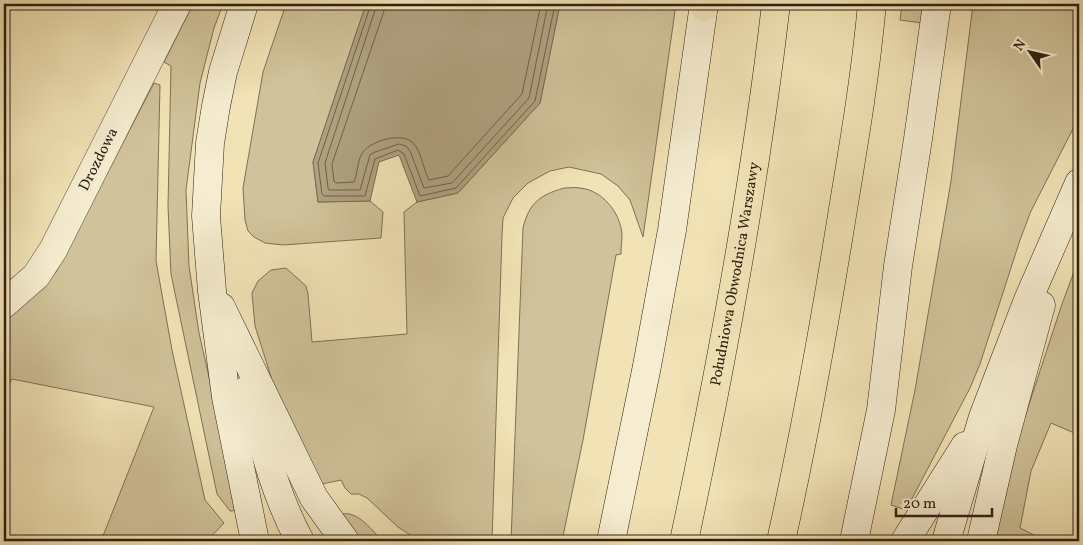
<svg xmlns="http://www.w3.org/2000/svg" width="1083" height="545" viewBox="0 0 1083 545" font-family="Vollkorn,serif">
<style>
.green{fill:#d0c29a;stroke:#7f7156}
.water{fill:#afa17f;stroke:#7b6d54}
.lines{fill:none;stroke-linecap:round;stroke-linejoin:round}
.shore{stroke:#6e6049;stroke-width:1}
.street-casing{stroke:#5f513c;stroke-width:29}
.secondary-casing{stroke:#2e2013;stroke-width:29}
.highway-casing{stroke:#2e2013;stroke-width:29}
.street{stroke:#f6edd0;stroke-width:28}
.secondary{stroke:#f6edd0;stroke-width:28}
.highway{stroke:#f1e3b6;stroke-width:28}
.labels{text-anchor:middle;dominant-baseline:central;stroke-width:4;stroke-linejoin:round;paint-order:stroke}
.street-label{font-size:15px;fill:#2e2013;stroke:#f6edd0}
</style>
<rect width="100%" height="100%" fill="#f1e3b6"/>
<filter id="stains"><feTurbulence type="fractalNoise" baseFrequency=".004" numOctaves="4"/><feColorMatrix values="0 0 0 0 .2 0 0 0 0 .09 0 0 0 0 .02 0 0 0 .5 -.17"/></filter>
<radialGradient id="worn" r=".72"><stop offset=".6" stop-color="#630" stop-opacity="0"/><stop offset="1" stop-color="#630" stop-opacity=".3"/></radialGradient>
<!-- green -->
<g class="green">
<path d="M 193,4 L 223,4 L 214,28 L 200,83 L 186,190 L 189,266 L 199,333 L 239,510 L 230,511 L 217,494 L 171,274 L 168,206 L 171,66 L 164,62 Z"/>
<path d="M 286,4 L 366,4 L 313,162 L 318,202 L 370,201 L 383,212 L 381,238 L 283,245 L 265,243 L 254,237 L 248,231 L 245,220 L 243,188 L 263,72 Z"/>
<path d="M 560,4 L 676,4 L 643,237 L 630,200 L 618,186 L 601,174 L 569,167 L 550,171 L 528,183 L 513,198 L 503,218 L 502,235 L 492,541 L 422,541 L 413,537 L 398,527 L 367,498 L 359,494 L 351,494 L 345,488 L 341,480 L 322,484 L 272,380 L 255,326 L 252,293 L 258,281 L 271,270 L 286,268 L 306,286 L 308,294 L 312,342 L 407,334 L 404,212 L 417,202 L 458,193 L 540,103 Z"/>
<path d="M 902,4 L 924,4 L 922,23 L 900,20 Z"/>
<path d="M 973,4 L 1079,4 L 1079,117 L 1031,211 L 1020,240 L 980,364 L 970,388 L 906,510 L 891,505 L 915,390 L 951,181 Z"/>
<path d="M 154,83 L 160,85 L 156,261 L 172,350 L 205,500 L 224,523 L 207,541 L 101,541 L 154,407 L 12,379 L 4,394 L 4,323 L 56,272 Z"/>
<path d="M 564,188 C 569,188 575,187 580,188 C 602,190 620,212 622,234 C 622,240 621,247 621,254 L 616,255 L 583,440 L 562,541 L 511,541 L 523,228 C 529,203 540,195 564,188 Z"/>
<path d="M 1079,258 L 1079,435 L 1051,423 L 1031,471 L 1020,528 L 1046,541 L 993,541 L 1016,444 L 1061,307 Z"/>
<path d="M 342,514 C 359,511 372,531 383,541 L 360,541 Z"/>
</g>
<!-- water -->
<path class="water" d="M 366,4 L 560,4 L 540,103 L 458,193 L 417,202 L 399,155 L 379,162 L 370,201 L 318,202 L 313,162 Z"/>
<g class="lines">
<!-- shore -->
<g class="shore">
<path d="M 371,4 L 318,163 L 322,194 L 324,196 L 365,196 L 375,159 L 398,150 L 404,154 L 420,196 L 456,188 L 535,101 L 555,4"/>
<path d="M 377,4 L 325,163 L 328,188 L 329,190 L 360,190 L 370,155 L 375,152 L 399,144 L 406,146 L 410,151 L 424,188 L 452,183 L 529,98 L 548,4"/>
<path d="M 385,4 L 384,11 L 332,164 L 334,181 L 336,183 L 354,182 C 358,173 357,160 363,152 C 372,140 403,132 413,143 C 422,152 423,169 429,180 L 448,176 L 522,94 L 541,4"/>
</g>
<defs>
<g id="street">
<path id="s1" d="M 4,304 L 36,276 L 53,250 L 177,4"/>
</g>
<g id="secondary">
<path d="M 244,4 L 223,72 L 216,106 L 210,143 L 206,216 L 212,291 L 226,397 L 255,541"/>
<path d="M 221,307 L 314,498 L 345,541"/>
<path d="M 248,389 C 262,441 274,493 300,541"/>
<path d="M 611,541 L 647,366 L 672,230 L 704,4"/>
<path d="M 854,541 L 881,410 L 898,266 L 918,139 L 937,4"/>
<path d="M 905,541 L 965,446"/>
<path d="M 946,541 L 983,417 L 1028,300 L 1079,183"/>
<path d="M 981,541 L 1003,445 L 1041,305"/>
</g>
<g id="highway">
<path d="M 704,7 L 705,4"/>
<path id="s2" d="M 684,541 C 722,363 755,185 776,4"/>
<path d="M 781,541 C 806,429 826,316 844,203 C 855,137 866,70 872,4"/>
</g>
</defs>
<!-- street casing -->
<use href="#street" class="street-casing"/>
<!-- secondary casing -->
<use href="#secondary" class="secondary-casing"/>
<!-- highway casing -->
<use href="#highway" class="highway-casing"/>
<!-- street -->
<use href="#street" class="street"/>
<!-- secondary -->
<use href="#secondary" class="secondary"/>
<!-- highway -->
<use href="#highway" class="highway"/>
</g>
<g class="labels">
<!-- street labels -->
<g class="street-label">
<text stroke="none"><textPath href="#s1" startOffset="175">Drozdowa</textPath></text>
<text stroke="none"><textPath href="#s2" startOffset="272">Południowa Obwodnica Warszawy</textPath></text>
</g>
</g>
<!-- margin -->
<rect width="1083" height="545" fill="none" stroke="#f1e3b6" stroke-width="20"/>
<rect x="5" y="5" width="1073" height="535" fill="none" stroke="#2e2013" stroke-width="2.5"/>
<rect x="10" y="10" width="1063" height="525" fill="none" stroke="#2e2013"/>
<!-- north arrow -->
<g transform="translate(1030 52) rotate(304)" stroke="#f6edd0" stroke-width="4" paint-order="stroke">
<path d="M0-4L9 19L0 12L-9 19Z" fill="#2e2013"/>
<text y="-8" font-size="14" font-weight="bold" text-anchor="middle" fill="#2e2013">N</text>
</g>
<!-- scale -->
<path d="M896 508v8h96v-8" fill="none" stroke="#2e2013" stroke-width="2.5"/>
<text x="903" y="508" font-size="15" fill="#2e2013" stroke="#f6edd0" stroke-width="4" paint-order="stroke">20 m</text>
<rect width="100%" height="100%" filter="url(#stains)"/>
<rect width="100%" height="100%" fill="url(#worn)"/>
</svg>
